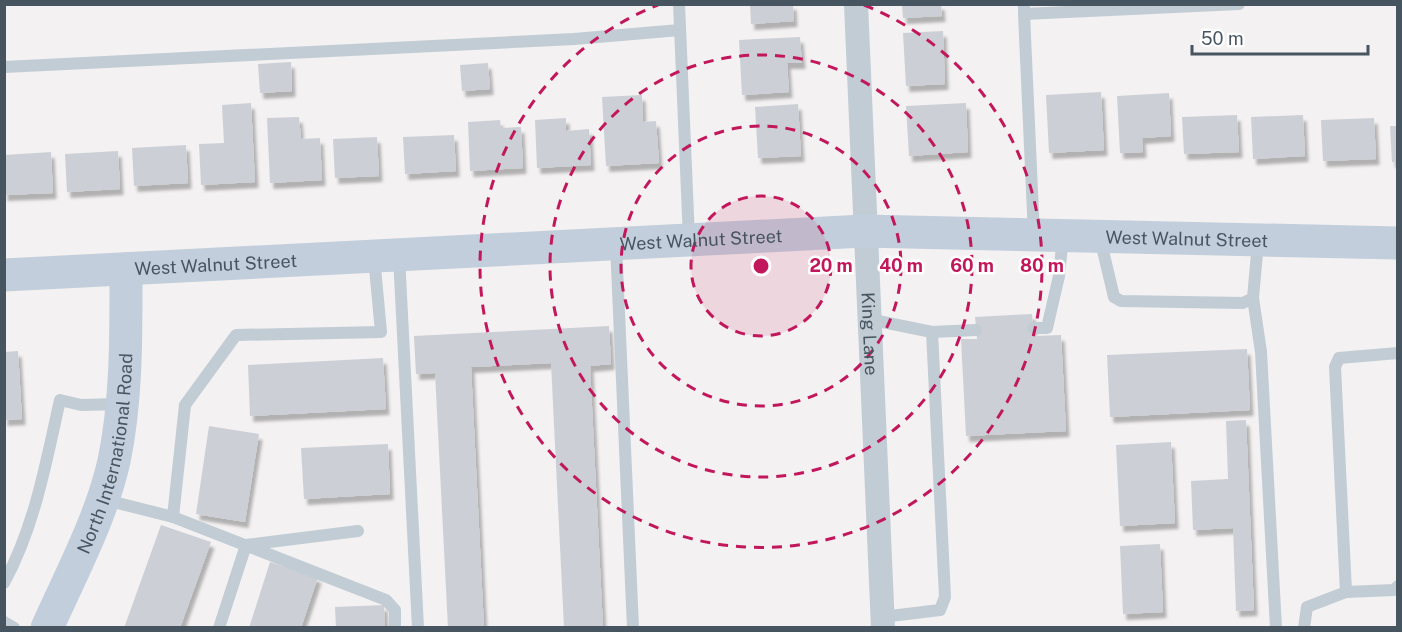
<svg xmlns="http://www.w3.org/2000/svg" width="1402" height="632" viewBox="0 0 1402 632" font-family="'Public Sans',sans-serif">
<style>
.building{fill:#ccd0d6;filter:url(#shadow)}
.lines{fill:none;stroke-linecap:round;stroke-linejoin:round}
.lane{stroke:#c1ccd4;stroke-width:12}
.street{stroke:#c1ccd4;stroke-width:24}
.secondary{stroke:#c2cedb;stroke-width:33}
.ring{fill:none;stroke:#c2185b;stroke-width:3;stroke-dasharray:10 8}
.labels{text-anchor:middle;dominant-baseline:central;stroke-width:5;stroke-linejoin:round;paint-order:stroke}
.street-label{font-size:18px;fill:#475560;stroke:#fff}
.centre{fill:#c2185b;stroke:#fff;stroke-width:3}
.ring-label{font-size:18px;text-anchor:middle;font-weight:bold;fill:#c2185b;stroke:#fff;stroke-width:5;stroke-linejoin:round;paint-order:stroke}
</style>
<defs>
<filter id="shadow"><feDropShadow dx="3.5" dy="6" stdDeviation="1.5" flood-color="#0004"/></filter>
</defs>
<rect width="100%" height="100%" fill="#f3f1f1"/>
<!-- building -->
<g class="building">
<path d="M 750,4 L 793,4 L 794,21 L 751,24 Z"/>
<path d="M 902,4 L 941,4 L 942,16 L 903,18 Z"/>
<path d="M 943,31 L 945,84 L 906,86 L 903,33 Z"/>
<path d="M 800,37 L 802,63 L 787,63 L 789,92 L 742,95 L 739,40 Z"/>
<path d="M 291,62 L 292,91 L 260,93 L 258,64 Z"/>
<path d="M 488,63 L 490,89 L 462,91 L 460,65 Z"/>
<path d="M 1101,92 L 1104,150 L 1049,153 L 1046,95 Z"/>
<path d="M 1169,93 L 1171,136 L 1142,138 L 1143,152 L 1120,153 L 1117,96 Z"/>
<path d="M 642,95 L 643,122 L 656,121 L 659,163 L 606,166 L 602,97 Z"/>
<path d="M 251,103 L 255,182 L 201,185 L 199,144 L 224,143 L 222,105 Z"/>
<path d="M 966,103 L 968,152 L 909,156 L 906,106 Z"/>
<path d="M 798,104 L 801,156 L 758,158 L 755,107 Z"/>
<path d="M 1237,115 L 1239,152 L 1184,154 L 1182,117 Z"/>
<path d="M 1303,115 L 1305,156 L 1253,159 L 1251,117 Z"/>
<path d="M 299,117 L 301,139 L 320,138 L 322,180 L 270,183 L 267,118 Z"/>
<path d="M 566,118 L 566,131 L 589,129 L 591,165 L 537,168 L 535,120 Z"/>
<path d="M 1374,118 L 1376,159 L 1323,161 L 1321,120 Z"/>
<path d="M 500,120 L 501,128 L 521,127 L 523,168 L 470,171 L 468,122 Z"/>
<path d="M 1390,126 L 1398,126 L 1398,162 L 1392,162 Z"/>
<path d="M 454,135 L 456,171 L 405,174 L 403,137 Z"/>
<path d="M 377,137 L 379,176 L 335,178 L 333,139 Z"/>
<path d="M 186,145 L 188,183 L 134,186 L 132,148 Z"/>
<path d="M 118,151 L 120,189 L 67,192 L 65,154 Z"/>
<path d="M 51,152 L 53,193 L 4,195 L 4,155 Z"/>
<path d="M 1032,314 L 1034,336 L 1061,335 L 1066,431 L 966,436 L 961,339 L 977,339 L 975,317 Z"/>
<path d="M 609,326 L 611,364 L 590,366 L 603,628 L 564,628 L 551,363 L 471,367 L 484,628 L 448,628 L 435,373 L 416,374 L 414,336 Z"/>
<path d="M 1247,349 L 1250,410 L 1110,417 L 1107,355 Z"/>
<path d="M 18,351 L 22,419 L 4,420 L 4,352 Z"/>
<path d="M 383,358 L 386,409 L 250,416 L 248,365 Z"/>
<path d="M 1246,420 L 1254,610 L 1236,611 L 1233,528 L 1193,530 L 1191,481 L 1228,479 L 1226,421 Z"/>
<path d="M 209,426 L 259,434 L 245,522 L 196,514 Z"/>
<path d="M 1171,442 L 1175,523 L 1120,526 L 1116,445 Z"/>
<path d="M 388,444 L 390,494 L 304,499 L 301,448 Z"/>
<path d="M 161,525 L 211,542 L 180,628 L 124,628 Z"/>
<path d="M 1160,544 L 1163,612 L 1123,614 L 1120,546 Z"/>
<path d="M 270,562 L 318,577 L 301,628 L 249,628 Z"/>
<path d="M 384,605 L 385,628 L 336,628 L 335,607 Z"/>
</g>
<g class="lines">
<!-- lane -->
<g class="lane">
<path d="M 679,4 L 689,239"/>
<path d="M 1024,4 L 1024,14 L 1239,4"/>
<path d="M 1024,14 L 1034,235"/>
<path d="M 4,67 L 574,39 L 680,30"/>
<path d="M 1100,238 L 1114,297 L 1121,301 L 1243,303 L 1253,298 L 1258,242"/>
<path d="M 616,245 L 633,628"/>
<path d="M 399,256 L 418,628"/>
<path d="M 1253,298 L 1261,352 L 1276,628"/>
<path d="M 868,319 L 932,332 L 945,597 L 940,610 L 882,617"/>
<path d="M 1033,328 L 1047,328 L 1059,276 L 1063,236"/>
<path d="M 932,332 L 976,330"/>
<path d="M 106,500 L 173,517 L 386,600 L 395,610 L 395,628"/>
<path d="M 173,517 L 185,405 L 236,335 L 381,332 L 374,257"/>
<path d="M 4,583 C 35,526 46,462 60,400 L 81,405 L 121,404"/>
<path d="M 1346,592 L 1394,590 L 1398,586"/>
<path d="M 4,622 L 14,628"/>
<path d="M 219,628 L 246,545 L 358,531"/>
<path d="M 1304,628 L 1307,607 L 1346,592 L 1335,367 L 1339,358 L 1398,353"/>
</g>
<!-- street -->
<path class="street" id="s1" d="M 856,4 L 883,628"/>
<!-- secondary -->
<g class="secondary">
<path id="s2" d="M 4,275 L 864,231 L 1398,243"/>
<path id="s3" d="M 47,628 C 71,574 101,519 114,461 C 127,399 126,332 126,269"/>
</g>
</g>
<!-- distance rings -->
<circle cx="761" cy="266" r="70" fill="#c2185b" fill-opacity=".12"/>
<g class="ring">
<circle cx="761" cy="266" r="70"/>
<circle cx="761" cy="266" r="140"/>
<circle cx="761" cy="266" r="211"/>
<path d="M864 5A281 281 0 1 1 658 5"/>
</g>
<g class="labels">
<!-- street labels -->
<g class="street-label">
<text stroke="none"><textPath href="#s2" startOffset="1184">West Walnut Street</textPath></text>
<text stroke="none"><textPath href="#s2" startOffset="698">West Walnut Street</textPath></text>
<text stroke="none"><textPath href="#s2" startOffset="212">West Walnut Street</textPath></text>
<text stroke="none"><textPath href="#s1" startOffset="330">King Lane</textPath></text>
<text stroke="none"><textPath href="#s3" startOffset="186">North International Road</textPath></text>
</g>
</g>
<circle cx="761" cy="266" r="9" class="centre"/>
<g class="ring-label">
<text x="831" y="272">20 m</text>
<text x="901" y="272">40 m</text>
<text x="972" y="272">60 m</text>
<text x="1042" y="272">80 m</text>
</g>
<!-- border -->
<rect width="1402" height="632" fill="none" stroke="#475560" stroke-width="12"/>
<!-- scale -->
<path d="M1192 45v9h176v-9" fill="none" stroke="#475560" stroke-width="3"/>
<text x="1201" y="45" font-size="18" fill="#475560" stroke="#ffffff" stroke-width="4.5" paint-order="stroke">50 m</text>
</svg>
